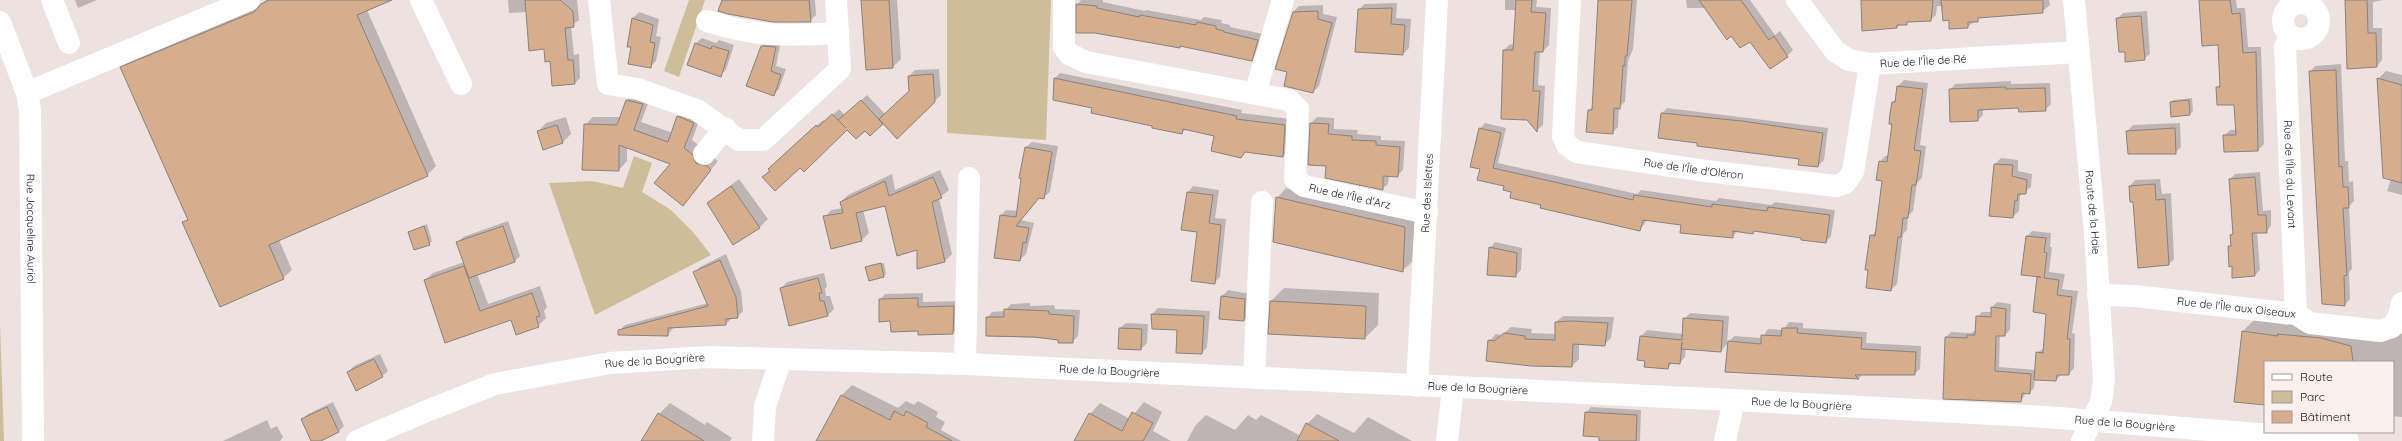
<svg xmlns="http://www.w3.org/2000/svg" width="2402" height="441" viewBox="0 0 2402 441" font-family="Quicksand,sans-serif">
<style>
.green{fill:#cdbd99}
.shadow{fill:#0003}
.building{fill:#d6ae8d;stroke:#89827c}
.lines{fill:none;stroke-linecap:round;stroke-linejoin:round}
.minor{stroke:#fff;stroke-width:22}
.labels{text-anchor:middle;dominant-baseline:central;stroke-width:3.5;stroke-linejoin:round;paint-order:stroke}
.street-label{font-size:11px;fill:#1d1918;stroke:#faf0ed}
</style>
<rect width="100%" height="100%" fill="#ede2e0"/>
<!-- green -->
<g class="green">
<path d="M 689,0 L 705,0 L 679,77 L 664,71 Z"/>
<path d="M 947,0 L 1051,0 L 1046,140 L 947,133 Z"/>
<path d="M 634,156 L 652,163 L 642,192 L 671,210 L 693,232 L 711,255 L 595,315 L 549,183 L 592,181 L 623,188 Z"/>
<path d="M 0,324 L 4,441 L 0,441 Z"/>
</g>
<!-- shadow -->
<g class="shadow">
<path d="M 75,0 L 97,0 L 78,8 Z"/>
<path d="M 266,0 L 380,0 L 367,10 L 436,166 L 427,175 L 279,240 L 292,270 L 283,278 L 184,223 L 188,218 L 122,68 L 130,59 L 262,4 Z"/>
<path d="M 508,0 L 577,0 L 579,20 L 571,26 L 574,55 L 579,54 L 580,78 L 575,83 L 551,60 L 527,12 L 509,13 Z"/>
<path d="M 723,0 L 815,0 L 816,15 L 810,21 Z"/>
<path d="M 862,0 L 897,0 L 901,59 L 892,68 Z"/>
<path d="M 1081,0 L 1103,0 L 1103,2 L 1145,11 L 1146,10 L 1201,20 L 1204,17 L 1222,20 L 1221,23 L 1230,25 L 1230,27 L 1263,34 L 1257,54 L 1251,60 L 1182,45 L 1180,47 L 1095,32 L 1078,32 L 1078,4 Z"/>
<path d="M 1505,0 L 1537,0 L 1536,7 L 1551,8 L 1549,45 L 1543,51 L 1540,51 L 1538,85 L 1545,86 L 1543,125 L 1537,130 L 1528,119 L 1504,50 L 1510,44 L 1514,45 L 1516,10 L 1505,10 Z"/>
<path d="M 1599,0 L 1637,0 L 1633,49 L 1628,61 L 1625,102 L 1619,107 L 1618,127 L 1612,133 L 1589,110 L 1593,106 Z"/>
<path d="M 1686,0 L 1750,0 L 1775,35 L 1780,31 L 1793,50 L 1787,56 L 1732,35 L 1705,8 L 1687,8 Z"/>
<path d="M 1862,0 L 2049,0 L 2050,5 L 2044,10 L 1981,17 L 1967,27 L 1950,19 L 1943,6 L 1937,6 L 1936,15 L 1930,20 L 1909,21 L 1897,27 Z"/>
<path d="M 2200,0 L 2236,0 L 2237,8 L 2245,8 L 2248,47 L 2261,47 L 2264,144 L 2258,150 L 2224,136 L 2230,130 L 2237,130 L 2235,103 L 2217,87 L 2221,83 L 2219,44 Z"/>
<path d="M 2346,0 L 2383,0 L 2373,2 L 2373,28 L 2382,28 L 2382,60 L 2377,66 Z"/>
<path d="M 1397,3 L 1396,18 L 1411,19 L 1409,48 L 1403,54 L 1359,10 L 1364,4 Z"/>
<path d="M 1323,5 L 1323,14 L 1337,17 L 1319,86 L 1313,92 L 1288,71 L 1293,12 L 1299,6 Z"/>
<path d="M 2147,11 L 2150,54 L 2144,59 L 2126,51 L 2117,19 L 2123,13 Z"/>
<path d="M 639,12 L 659,19 L 656,36 L 661,37 L 656,61 L 650,67 L 632,47 L 628,46 L 633,18 Z"/>
<path d="M 702,38 L 716,43 L 719,40 L 734,45 L 726,70 L 720,75 L 689,64 L 696,43 Z"/>
<path d="M 768,40 L 781,41 L 776,66 L 786,69 L 779,89 L 773,95 L 762,46 Z"/>
<path d="M 2341,64 L 2345,161 L 2348,161 L 2349,182 L 2353,181 L 2354,201 L 2349,206 L 2352,269 L 2349,272 L 2350,299 L 2345,305 L 2310,72 L 2315,66 Z"/>
<path d="M 939,69 L 941,95 L 897,138 L 883,123 L 870,135 L 865,130 L 847,128 L 800,166 L 764,177 L 775,163 L 823,120 L 825,122 L 839,109 L 845,115 L 867,95 L 885,114 L 910,91 L 909,76 L 915,70 Z"/>
<path d="M 2386,71 L 2402,75 L 2402,195 L 2387,191 L 2391,179 L 2378,79 Z"/>
<path d="M 1060,73 L 1242,110 L 1241,113 L 1290,119 L 1289,150 L 1283,156 L 1246,151 L 1241,157 L 1215,135 L 1186,129 L 1182,133 L 1094,107 L 1055,78 Z"/>
<path d="M 1904,80 L 1928,83 L 1920,145 L 1926,146 L 1922,178 L 1917,183 L 1913,211 L 1908,216 L 1907,230 L 1903,234 L 1897,284 L 1891,290 L 1871,236 L 1877,230 L 1883,180 L 1880,162 L 1885,156 L 1889,156 L 1893,102 L 1897,99 L 1898,86 Z"/>
<path d="M 2011,81 L 2011,84 L 2050,83 L 2051,104 L 2045,110 L 2019,107 L 1983,109 L 1983,115 L 1978,120 L 1950,90 L 1955,84 Z"/>
<path d="M 635,92 L 651,96 L 641,122 L 673,133 L 678,117 L 686,109 L 701,115 L 692,140 L 718,161 L 683,205 L 672,163 L 627,147 L 627,161 L 619,170 L 585,125 L 593,117 L 621,117 L 627,100 Z"/>
<path d="M 2192,98 L 2193,111 L 2190,114 L 2171,102 L 2173,100 Z"/>
<path d="M 1667,108 L 1828,128 L 1824,160 L 1818,166 L 1800,158 L 1698,142 L 1662,113 Z"/>
<path d="M 566,117 L 571,134 L 563,142 L 538,132 L 546,123 Z"/>
<path d="M 1317,117 L 1334,118 L 1334,129 L 1358,130 L 1357,134 L 1381,136 L 1381,140 L 1405,141 L 1403,170 L 1397,176 L 1389,175 L 1388,184 L 1382,189 L 1327,165 L 1311,123 Z"/>
<path d="M 1485,123 L 1506,128 L 1498,163 L 1637,194 L 1641,190 L 1716,201 L 1719,198 L 1771,205 L 1775,202 L 1835,210 L 1831,236 L 1826,242 L 1802,237 L 1755,231 L 1753,233 L 1738,231 L 1732,237 L 1682,224 L 1647,220 L 1640,230 L 1542,204 L 1513,191 L 1481,168 L 1480,129 Z"/>
<path d="M 2180,123 L 2181,147 L 2175,153 L 2127,131 L 2133,125 Z"/>
<path d="M 1032,142 L 1058,146 L 1050,192 L 1044,197 L 1040,197 L 1021,220 L 1034,223 L 1026,254 L 1020,260 L 1001,215 L 1006,210 L 1018,211 L 1026,147 Z"/>
<path d="M 2001,158 L 2018,160 L 2018,171 L 2032,174 L 2031,187 L 2020,196 L 2019,211 L 2013,217 L 1990,215 L 1995,164 Z"/>
<path d="M 940,170 L 949,190 L 939,198 L 952,254 L 945,261 L 918,268 L 918,249 L 886,205 L 863,210 L 869,233 L 862,240 L 832,247 L 825,217 L 831,210 L 843,208 L 841,202 L 848,195 L 892,174 L 895,190 Z"/>
<path d="M 2260,172 L 2263,211 L 2271,210 L 2271,226 L 2266,232 L 2257,232 L 2260,270 L 2255,275 L 2233,265 L 2229,246 L 2231,244 L 2231,235 L 2234,232 L 2230,179 L 2235,174 Z"/>
<path d="M 739,179 L 768,219 L 760,227 L 734,244 L 708,203 Z"/>
<path d="M 2160,179 L 2162,194 L 2171,193 L 2174,259 L 2169,264 L 2134,201 L 2130,186 L 2135,180 Z"/>
<path d="M 1193,186 L 1219,190 L 1215,218 L 1226,219 L 1220,277 L 1214,283 L 1199,232 L 1182,229 L 1188,192 Z"/>
<path d="M 1286,188 L 1415,218 L 1412,262 L 1402,271 L 1277,198 Z"/>
<path d="M 508,221 L 520,256 L 515,261 L 477,274 L 488,304 L 540,286 L 547,307 L 544,311 L 546,318 L 538,326 L 511,319 L 446,341 L 425,280 L 433,273 L 464,262 L 457,243 L 463,237 Z"/>
<path d="M 427,224 L 432,241 L 429,244 L 409,232 Z"/>
<path d="M 2032,231 L 2051,233 L 2050,247 L 2052,247 L 2049,272 L 2065,274 L 2062,289 L 2078,291 L 2072,333 L 2075,334 L 2074,368 L 2069,374 L 2062,374 L 2056,380 L 2035,379 L 2034,388 L 2029,393 L 2026,393 L 2021,401 L 1944,398 L 1946,337 L 1951,332 L 1971,333 L 1976,330 L 1977,317 L 1982,312 L 1992,312 L 1992,307 L 1997,302 L 2011,304 L 2010,330 L 2005,335 L 2000,335 L 1999,367 L 2036,370 L 2037,353 L 2045,347 L 2047,313 L 2039,276 L 2026,237 Z"/>
<path d="M 1495,242 L 1522,248 L 1521,270 L 1515,276 L 1490,248 Z"/>
<path d="M 726,254 L 741,291 L 743,311 L 737,317 L 732,318 L 726,324 L 674,327 L 668,335 L 619,334 L 619,331 L 625,325 L 708,303 L 694,273 L 700,267 Z"/>
<path d="M 884,263 L 886,274 L 884,276 L 866,267 Z"/>
<path d="M 824,273 L 827,286 L 825,289 L 826,296 L 830,296 L 834,309 L 828,315 L 781,288 L 787,282 Z"/>
<path d="M 1284,288 L 1379,293 L 1378,325 L 1365,338 L 1271,301 Z"/>
<path d="M 1228,290 L 1250,294 L 1250,314 L 1244,320 L 1222,296 Z"/>
<path d="M 923,293 L 923,302 L 959,301 L 959,327 L 953,333 L 919,330 L 891,320 L 880,300 L 885,294 Z"/>
<path d="M 1030,303 L 1030,306 L 1054,305 L 1055,309 L 1080,310 L 1078,336 L 1072,342 L 1059,339 L 987,336 L 987,318 L 992,312 L 1005,311 L 1011,304 Z"/>
<path d="M 1158,308 L 1210,311 L 1207,347 L 1202,353 L 1178,329 L 1152,314 Z"/>
<path d="M 1690,313 L 1729,316 L 1727,344 L 1734,336 L 1762,338 L 1768,329 L 1783,330 L 1789,322 L 1803,323 L 1803,328 L 1867,332 L 1866,343 L 1921,346 L 1920,369 L 1914,374 L 1863,374 L 1859,378 L 1726,371 L 1728,343 L 1721,351 L 1686,348 L 1685,357 L 1680,363 L 1673,362 L 1668,368 L 1646,360 L 1641,336 L 1647,330 L 1683,334 L 1684,319 Z"/>
<path d="M 1563,316 L 1614,317 L 1611,338 L 1604,345 L 1579,343 L 1579,359 L 1572,366 L 1489,341 L 1496,334 L 1502,335 L 1511,327 L 1532,329 L 1531,333 L 1556,334 L 1556,322 Z"/>
<path d="M 2254,320 L 2288,325 L 2290,323 L 2402,334 L 2402,417 L 2393,416 L 2393,362 L 2265,362 L 2265,404 L 2243,331 Z"/>
<path d="M 1126,323 L 1148,324 L 1147,343 L 1141,349 L 1120,328 Z"/>
<path d="M 380,354 L 388,371 L 382,376 L 348,372 L 354,366 Z"/>
<path d="M 852,385 L 898,408 L 906,401 L 914,405 L 918,401 L 938,412 L 936,417 L 945,422 L 941,430 L 961,441 L 817,441 L 842,395 Z"/>
<path d="M 333,402 L 344,426 L 338,432 L 319,441 L 312,441 L 302,420 L 308,414 Z"/>
<path d="M 1144,402 L 1162,412 L 1153,431 L 1171,441 L 1075,441 L 1090,414 L 1100,403 L 1130,419 Z"/>
<path d="M 670,403 L 705,425 L 707,422 L 732,438 L 730,441 L 642,441 L 659,414 Z"/>
<path d="M 1591,407 L 1641,410 L 1640,441 L 1600,441 L 1600,436 L 1586,413 Z"/>
<path d="M 1317,414 L 1354,433 L 1368,417 L 1412,441 L 1187,441 L 1195,426 L 1206,415 L 1235,430 L 1248,415 L 1256,420 L 1261,415 L 1301,436 L 1307,424 Z"/>
<path d="M 267,420 L 271,429 L 277,426 L 283,437 L 280,441 L 223,441 Z"/>
</g>
<!-- building -->
<g class="building">
<path d="M 269,0 L 392,0 L 357,15 L 428,176 L 269,245 L 284,279 L 220,307 L 182,222 L 188,220 L 120,67 L 254,12 L 261,4 Z"/>
<path d="M 525,0 L 560,0 L 573,11 L 574,27 L 565,28 L 568,60 L 573,60 L 575,84 L 552,86 L 550,61 L 545,62 L 544,49 L 529,51 Z"/>
<path d="M 722,0 L 809,0 L 811,22 L 773,22 L 728,14 L 718,11 Z"/>
<path d="M 861,0 L 889,0 L 893,68 L 866,70 Z"/>
<path d="M 1516,0 L 1532,0 L 1531,12 L 1546,13 L 1543,52 L 1535,52 L 1533,91 L 1540,91 L 1537,132 L 1527,120 L 1501,119 L 1503,50 L 1513,50 Z"/>
<path d="M 1598,0 L 1632,0 L 1627,56 L 1625,56 L 1625,66 L 1623,65 L 1620,109 L 1614,108 L 1613,134 L 1586,132 L 1588,110 L 1592,110 Z"/>
<path d="M 1699,0 L 1741,0 L 1769,40 L 1774,36 L 1788,57 L 1770,69 L 1750,42 L 1740,48 L 1731,36 L 1727,40 Z"/>
<path d="M 1861,0 L 1933,0 L 1931,21 L 1907,22 L 1907,25 L 1897,25 L 1897,28 L 1862,31 Z"/>
<path d="M 1941,0 L 2043,0 L 2043,13 L 1978,18 L 1978,22 L 1968,22 L 1968,28 L 1949,29 L 1949,20 L 1943,21 Z"/>
<path d="M 2199,0 L 2230,0 L 2232,14 L 2240,13 L 2243,53 L 2256,52 L 2258,151 L 2224,152 L 2223,135 L 2236,135 L 2234,105 L 2217,105 L 2216,87 L 2220,87 L 2218,45 L 2202,46 Z"/>
<path d="M 2345,0 L 2367,0 L 2368,33 L 2376,33 L 2377,67 L 2347,69 Z"/>
<path d="M 1076,4 L 1097,6 L 1097,8 L 1139,17 L 1140,15 L 1196,25 L 1197,22 L 1216,26 L 1216,29 L 1224,31 L 1224,32 L 1258,40 L 1252,61 L 1180,46 L 1180,48 L 1095,33 L 1076,33 Z"/>
<path d="M 1392,8 L 1391,24 L 1405,25 L 1403,55 L 1355,52 L 1358,9 Z"/>
<path d="M 1318,11 L 1318,19 L 1332,23 L 1313,93 L 1284,86 L 1287,72 L 1275,69 L 1293,12 Z"/>
<path d="M 2141,16 L 2145,60 L 2125,62 L 2125,52 L 2119,52 L 2116,18 Z"/>
<path d="M 632,18 L 653,25 L 650,42 L 655,43 L 651,68 L 628,64 L 631,47 L 627,47 Z"/>
<path d="M 695,43 L 711,49 L 712,46 L 729,51 L 721,77 L 687,65 Z"/>
<path d="M 761,46 L 776,47 L 771,71 L 781,75 L 774,96 L 746,86 Z"/>
<path d="M 2336,70 L 2339,167 L 2342,166 L 2343,187 L 2348,187 L 2349,208 L 2343,208 L 2347,275 L 2344,276 L 2345,306 L 2322,304 L 2309,71 Z"/>
<path d="M 933,74 L 935,102 L 897,139 L 879,119 L 909,91 L 908,76 Z"/>
<path d="M 1054,78 L 1237,116 L 1236,119 L 1285,125 L 1283,157 L 1245,152 L 1241,158 L 1211,151 L 1214,136 L 1183,129 L 1182,134 L 1152,128 L 1152,126 L 1091,113 L 1092,108 L 1053,100 Z"/>
<path d="M 2377,78 L 2402,85 L 2402,183 L 2383,178 Z"/>
<path d="M 1897,86 L 1923,89 L 1914,150 L 1921,151 L 1916,185 L 1912,185 L 1908,218 L 1903,218 L 1901,237 L 1898,237 L 1891,291 L 1866,288 L 1868,270 L 1865,270 L 1870,235 L 1875,236 L 1882,181 L 1876,180 L 1879,161 L 1887,162 L 1892,124 L 1889,124 L 1890,113 L 1892,102 L 1895,102 Z"/>
<path d="M 2006,87 L 2006,89 L 2045,88 L 2046,111 L 2019,112 L 2018,108 L 1978,110 L 1978,121 L 1950,122 L 1949,89 Z"/>
<path d="M 626,100 L 643,104 L 634,130 L 668,142 L 677,116 L 694,123 L 684,148 L 692,154 L 696,163 L 707,166 L 711,170 L 683,206 L 654,183 L 670,164 L 619,145 L 619,171 L 582,170 L 584,124 L 617,125 Z"/>
<path d="M 861,100 L 883,124 L 870,136 L 865,131 L 856,139 L 847,130 L 804,172 L 800,168 L 775,191 L 762,177 L 770,171 L 768,169 L 816,125 L 818,127 L 832,114 L 846,128 L 838,120 Z"/>
<path d="M 2189,100 L 2190,115 L 2171,117 L 2170,102 Z"/>
<path d="M 1661,113 L 1742,121 L 1823,133 L 1818,167 L 1798,165 L 1799,159 L 1697,146 L 1697,143 L 1658,138 Z"/>
<path d="M 1310,123 L 1329,124 L 1328,134 L 1352,136 L 1352,140 L 1376,141 L 1376,145 L 1400,147 L 1398,177 L 1383,176 L 1383,190 L 1325,178 L 1326,166 L 1308,165 Z"/>
<path d="M 557,125 L 563,143 L 543,150 L 537,131 Z"/>
<path d="M 1479,128 L 1501,133 L 1493,168 L 1633,200 L 1634,195 L 1712,207 L 1712,204 L 1767,211 L 1768,207 L 1830,215 L 1826,243 L 1801,240 L 1801,238 L 1754,231 L 1753,234 L 1733,231 L 1733,238 L 1680,233 L 1681,225 L 1643,220 L 1640,231 L 1540,208 L 1541,205 L 1510,198 L 1511,192 L 1503,190 L 1504,186 L 1477,180 L 1480,169 L 1470,167 Z"/>
<path d="M 2175,128 L 2176,154 L 2128,154 L 2126,131 Z"/>
<path d="M 1025,147 L 1052,152 L 1044,199 L 1039,198 L 1016,226 L 1029,228 L 1026,243 L 1023,242 L 1020,261 L 994,258 L 1000,215 L 1016,217 L 1021,179 L 1019,178 Z"/>
<path d="M 1994,164 L 2013,165 L 2012,176 L 2027,180 L 2026,194 L 2018,194 L 2017,201 L 2015,200 L 2013,218 L 1989,216 Z"/>
<path d="M 933,177 L 942,198 L 932,202 L 945,262 L 917,269 L 917,250 L 897,256 L 885,206 L 856,213 L 862,241 L 831,249 L 823,216 L 843,213 L 840,202 L 885,181 L 889,196 Z"/>
<path d="M 2255,177 L 2258,215 L 2266,215 L 2267,233 L 2252,233 L 2255,276 L 2232,278 L 2232,266 L 2229,267 L 2228,246 L 2231,246 L 2230,235 L 2233,234 L 2229,179 Z"/>
<path d="M 2155,184 L 2156,200 L 2165,199 L 2169,265 L 2138,268 L 2133,202 L 2130,202 L 2129,186 Z"/>
<path d="M 731,186 L 760,228 L 733,245 L 707,203 Z"/>
<path d="M 1187,192 L 1213,195 L 1209,223 L 1221,225 L 1215,284 L 1191,281 L 1197,232 L 1181,230 Z"/>
<path d="M 1276,197 L 1405,227 L 1403,272 L 1273,242 Z"/>
<path d="M 424,226 L 430,245 L 414,250 L 408,232 Z"/>
<path d="M 503,226 L 515,262 L 469,278 L 456,242 Z"/>
<path d="M 2026,236 L 2046,238 L 2044,252 L 2047,253 L 2044,278 L 2059,280 L 2057,295 L 2072,297 L 2067,339 L 2070,339 L 2069,375 L 2057,375 L 2056,381 L 2034,380 L 2036,352 L 2043,353 L 2046,314 L 2033,312 L 2037,277 L 2041,277 L 2021,275 Z"/>
<path d="M 1489,247 L 1517,253 L 1516,277 L 1487,275 Z"/>
<path d="M 720,260 L 736,297 L 738,318 L 726,319 L 726,325 L 668,328 L 668,336 L 618,335 L 618,330 L 708,306 L 693,272 Z"/>
<path d="M 881,263 L 884,277 L 869,281 L 865,267 Z"/>
<path d="M 464,266 L 480,311 L 532,293 L 540,316 L 536,317 L 539,327 L 516,335 L 511,320 L 445,343 L 424,280 Z"/>
<path d="M 818,278 L 822,293 L 819,293 L 820,301 L 824,301 L 828,316 L 789,326 L 780,288 Z"/>
<path d="M 1221,296 L 1245,299 L 1244,321 L 1219,319 Z"/>
<path d="M 918,298 L 918,307 L 954,306 L 953,334 L 918,335 L 918,331 L 891,332 L 890,321 L 879,322 L 879,299 Z"/>
<path d="M 1270,301 L 1366,306 L 1365,339 L 1268,334 Z"/>
<path d="M 1991,307 L 2006,309 L 2005,336 L 1996,336 L 1995,371 L 2031,374 L 2030,394 L 2022,393 L 2021,402 L 1943,399 L 1945,337 L 1967,338 L 1967,335 L 1975,335 L 1976,316 L 1991,317 Z"/>
<path d="M 1004,309 L 1049,311 L 1049,314 L 1074,316 L 1073,343 L 1058,343 L 1058,340 L 1035,337 L 986,336 L 986,317 L 1004,317 Z"/>
<path d="M 1151,314 L 1204,316 L 1202,354 L 1176,353 L 1177,330 L 1152,329 Z"/>
<path d="M 1683,318 L 1723,321 L 1721,352 L 1681,349 L 1682,342 L 1680,364 L 1669,363 L 1668,369 L 1644,367 L 1645,361 L 1637,360 L 1640,336 L 1682,340 Z"/>
<path d="M 1572,321 L 1608,323 L 1605,346 L 1573,344 L 1572,367 L 1531,366 L 1486,361 L 1488,340 L 1494,341 L 1504,333 L 1525,336 L 1525,339 L 1555,340 L 1555,322 Z"/>
<path d="M 1119,328 L 1142,329 L 1141,350 L 1118,349 Z"/>
<path d="M 1782,328 L 1798,328 L 1797,333 L 1862,338 L 1861,349 L 1916,352 L 1915,375 L 1855,375 L 1859,379 L 1725,372 L 1728,341 L 1761,344 L 1761,335 L 1781,336 Z"/>
<path d="M 2242,331 L 2278,336 L 2277,334 L 2321,338 L 2351,346 L 2353,362 L 2265,362 L 2265,405 L 2234,402 Z"/>
<path d="M 374,359 L 383,377 L 356,391 L 347,372 Z"/>
<path d="M 841,395 L 890,420 L 894,411 L 904,416 L 906,411 L 928,423 L 926,427 L 952,441 L 816,441 Z"/>
<path d="M 327,407 L 339,432 L 321,441 L 311,441 L 301,419 Z"/>
<path d="M 1132,412 L 1153,423 L 1143,441 L 1074,441 L 1089,413 L 1122,431 Z"/>
<path d="M 1585,412 L 1637,415 L 1636,441 L 1599,441 L 1599,437 L 1583,436 Z"/>
<path d="M 658,413 L 704,441 L 641,441 Z"/>
<path d="M 1306,423 L 1339,441 L 1297,441 Z"/>
</g>
<g class="lines">
<!-- minor -->
<g class="minor">
<path d="M 52,0 L 69,43"/>
<path d="M 421,0 L 461,84"/>
<path d="M 599,0 L 608,84 L 638,89 L 697,110 L 739,140 L 763,140 L 840,69 L 836,0"/>
<path id="s1" d="M 1064,0 L 1064,47 L 1069,54 L 1086,62 L 1289,100 L 1298,109 L 1295,179 L 1304,186 L 1427,213"/>
<path id="s2" d="M 1570,0 L 1563,136 L 1567,145 L 1577,152 L 1706,171 L 1836,186 L 1845,183 L 1853,172 L 1870,64"/>
<path id="s3" d="M 1797,0 L 1835,51 L 1849,60 L 1870,64 L 2079,52"/>
<path id="s4" d="M 2074,0 L 2095,233 L 2104,380 L 2101,402 L 2082,441"/>
<circle cx="2301" cy="21" r="18"/>
<path d="M 707,21 C 757,37 786,36 838,33"/>
<path id="s5" d="M 0,22 L 27,93 L 30,110 L 33,441"/>
<path id="s6" d="M 2291,36 L 2285,47 L 2296,314"/>
<path d="M 27,93 L 249,0"/>
<path d="M 1255,93 L 1283,0"/>
<path d="M 704,154 L 725,128"/>
<path id="s7" d="M 2098,295 L 2135,296 L 2296,314 L 2310,323 L 2380,331 L 2392,327 L 2399,316 L 2402,303"/>
<path d="M 965,364 L 969,178"/>
<path d="M 1254,378 L 1262,202"/>
<path id="s8" d="M 1417,386 L 1437,0"/>
<path id="s9" d="M 357,441 L 429,410 L 495,384 L 610,363 L 706,357 L 965,364 L 1734,400 L 2046,417 L 2348,441"/>
<path d="M 763,441 L 765,406 L 781,359"/>
<path d="M 1447,441 L 1453,387"/>
<path d="M 1725,441 L 1734,400"/>
</g>
</g>
<g class="labels">
<!-- street labels -->
<g class="street-label">
<text stroke="none"><textPath href="#s3" startOffset="155">Rue de l'Île de Ré</textPath></text>
<text stroke="none"><textPath href="#s2" startOffset="276">Rue de l'Île d'Oléron</textPath></text>
<text stroke="none"><textPath href="#s6" startOffset="140">Rue de l'Île du Levant</textPath></text>
<text stroke="none"><textPath href="#s8" startOffset="193">Rue des Islettes</textPath></text>
<text stroke="none"><textPath href="#s1" startOffset="422">Rue de l'Île d'Arz</textPath></text>
<text stroke="none"><textPath href="#s4" startOffset="213">Route de la Haie</textPath></text>
<text stroke="none"><textPath href="#s5" startOffset="212">Rue Jacqueline Auriol</textPath></text>
<text stroke="none"><textPath href="#s7" startOffset="139">Rue de l'Île aux Oiseaux</textPath></text>
<text stroke="none"><textPath href="#s9" startOffset="311">Rue de la Bougrière</textPath></text>
<text stroke="none"><textPath href="#s9" startOffset="766">Rue de la Bougrière</textPath></text>
<text stroke="none"><textPath href="#s9" startOffset="1135">Rue de la Bougrière</textPath></text>
<text stroke="none"><textPath href="#s9" startOffset="1459">Rue de la Bougrière</textPath></text>
<text stroke="none"><textPath href="#s9" startOffset="1783">Rue de la Bougrière</textPath></text>
</g>
</g>
<!-- legend -->
<rect x="2264" y="361" width="130" height="72" fill="#faf0ed" stroke="#a29a98"/>
<rect x="2272" y="374" width="20" height="6" fill="#ffffff" stroke="#a29a98"/>
<text x="2300" y="381" font-size="12" fill="#1d1918">Route</text>
<rect x="2272" y="391" width="20" height="12" fill="#cdbd99" stroke="#a29a98"/>
<text x="2300" y="401" font-size="12" fill="#1d1918">Parc</text>
<rect x="2272" y="411" width="20" height="12" fill="#d6ae8d" stroke="#a29a98"/>
<text x="2300" y="421" font-size="12" fill="#1d1918">Bâtiment</text>
</svg>
